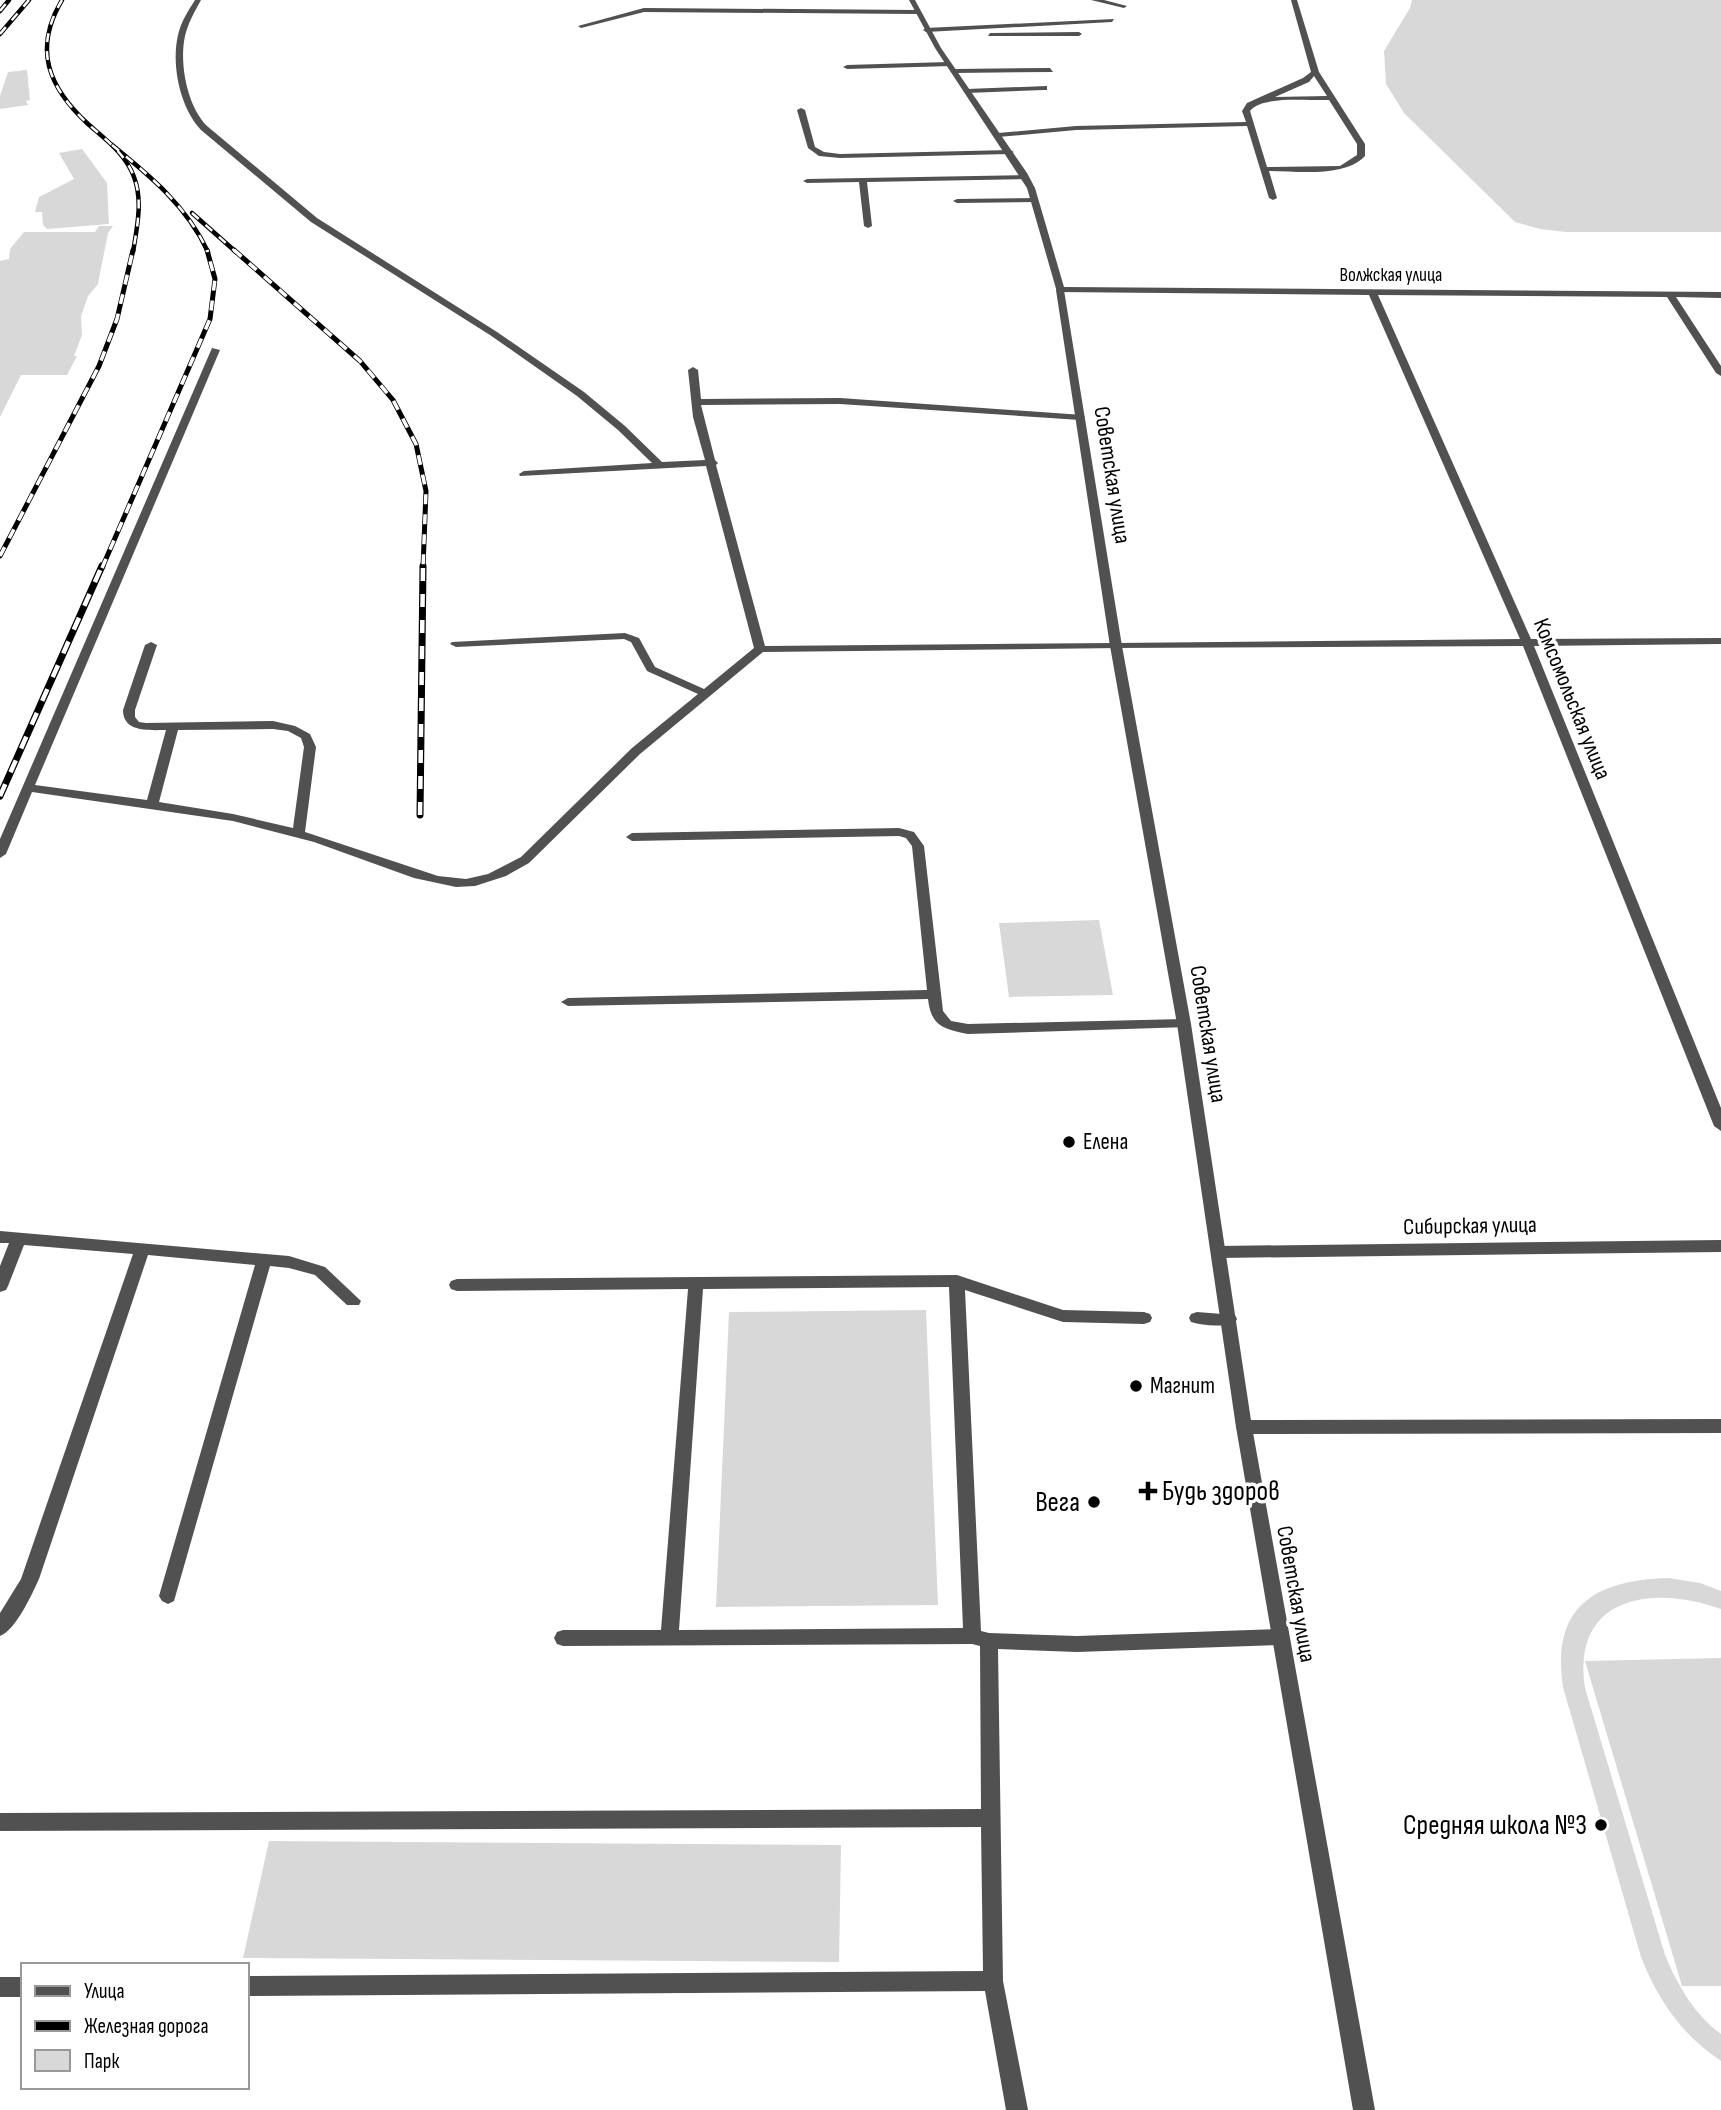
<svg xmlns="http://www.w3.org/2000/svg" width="1721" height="2110" viewBox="0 0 1721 2110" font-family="'Sofia Sans Condensed',sans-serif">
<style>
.green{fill:#d8d8d8}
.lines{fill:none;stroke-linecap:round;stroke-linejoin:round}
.service{fill:#515151;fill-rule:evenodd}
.minor{fill:#515151;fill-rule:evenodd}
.tertiary{fill:#515151;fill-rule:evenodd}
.rail-far2-casing{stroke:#000;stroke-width:4.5}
.rail-far1-casing{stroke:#000;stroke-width:5}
.rail-casing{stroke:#000;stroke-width:7}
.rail-far2{stroke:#fff;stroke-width:2.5;stroke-dasharray:9;stroke-linecap:butt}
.rail-far1{stroke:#fff;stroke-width:3.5;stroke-dasharray:10;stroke-linecap:butt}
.rail{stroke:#fff;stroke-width:4.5;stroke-dasharray:13;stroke-linecap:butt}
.poi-dot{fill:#000;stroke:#fff;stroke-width:2.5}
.labels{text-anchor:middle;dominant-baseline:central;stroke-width:7;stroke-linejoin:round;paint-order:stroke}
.far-street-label{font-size:19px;fill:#000;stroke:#fff}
.street-label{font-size:23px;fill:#000;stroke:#fff}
.poi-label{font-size:23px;fill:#000;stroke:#fff;text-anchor:start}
.near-poi-label{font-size:28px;fill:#000;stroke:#fff;text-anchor:end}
</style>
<rect width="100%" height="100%" fill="#fff"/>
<!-- green -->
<g class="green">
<path d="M 1412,0 L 1721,0 L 1721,232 L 1566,232 L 1540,229 L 1515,222 L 1404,113 L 1386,84 L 1384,51 L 1410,8 Z"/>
<path d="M 27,70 L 30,100 L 26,101 L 28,105 L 0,109 L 0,96 L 8,72 Z"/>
<path d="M 82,149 L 107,183 L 109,224 L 47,229 L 43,225 L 42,212 L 35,212 L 39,197 L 74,179 L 59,153 Z"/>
<path d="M 99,226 L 113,226 L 108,233 L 98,284 L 88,296 L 81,316 L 82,335 L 74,356 L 77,356 L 67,375 L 21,375 L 0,417 L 0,261 L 9,259 L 10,249 L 24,232 L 95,232 Z"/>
<path d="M 1099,920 L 1113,995 L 1009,997 L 999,923 Z"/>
<path d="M 926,1310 L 938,1605 L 716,1607 L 729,1312 Z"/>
<path d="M 1669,1578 L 1700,1583 L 1721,1591 L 1721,1609 C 1652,1584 1571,1596 1585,1688 L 1665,1955 C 1678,1986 1694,2014 1721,2034 L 1721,2061 C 1682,2035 1658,2000 1641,1957 L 1563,1687 C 1551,1606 1595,1580 1669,1578 Z"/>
<path d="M 1721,1658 L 1721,1986 L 1682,1986 L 1585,1661 Z"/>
<path d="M 269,1841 L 841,1845 L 839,1962 L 243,1958 Z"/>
</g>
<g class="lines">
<!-- service -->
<g class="service">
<path d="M 195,0 L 201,0 C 195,11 188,23 185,36 C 179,63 187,106 207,126 L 317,218 L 497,332 L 584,392 L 625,426 L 662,462 L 705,460 L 693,417 L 688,370 L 693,367 L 698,370 L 701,399 L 840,398 L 1083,415 L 1085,417 L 1080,420 L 840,404 L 701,405 L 715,460 L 718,463 L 716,465 L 765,646 L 1116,643 L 1120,644 L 1120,648 L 763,652 L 640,754 L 529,863 L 506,876 L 475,886 L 456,887 L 414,878 L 314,842 L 233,821 L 32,792 L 6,854 L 0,858 L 0,839 L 212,348 L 220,350 L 35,785 L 147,800 L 166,730 C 150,730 123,733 123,710 L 145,645 L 151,642 L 157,645 L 135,710 L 135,717 L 139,722 L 146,723 L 273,721 L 295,726 L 310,734 L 316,747 L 305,832 L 438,876 L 466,879 L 488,874 L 521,857 L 632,748 L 698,694 L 647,671 L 631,642 L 624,639 L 456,647 L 450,644 L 452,642 L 625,633 L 639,638 L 655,667 L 704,689 L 754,648 L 706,466 L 520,476 L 519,474 L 524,471 L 652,463 L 618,430 L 577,396 L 490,335 L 311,222 L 201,130 C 180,108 171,65 178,35 C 181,22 188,11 195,0 ZM 273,729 L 288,731 L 301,738 L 304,747 L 293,828 L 233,814 L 159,802 L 178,730 Z"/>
<path d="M 1091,0 L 1104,0 L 1127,6 L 1124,8 Z"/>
<path d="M 1291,0 L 1297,0 L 1319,72 L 1365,144 L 1365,156 C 1344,178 1298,171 1269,171 L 1277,198 L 1273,200 L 1269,198 L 1247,126 L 1076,130 L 998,137 L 994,135 L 998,133 L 1076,126 L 1246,122 L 1242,111 L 1247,103 L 1303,78 L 1311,72 ZM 1314,76 L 1327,96 L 1275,97 L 1309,82 ZM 1329,100 L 1357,144 L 1357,155 L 1340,166 L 1267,167 L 1250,111 C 1262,95 1309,101 1329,100 Z"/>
<path d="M 644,8 L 917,10 L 920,12 L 917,14 L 644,12 L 581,28 L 578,26 Z"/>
<path d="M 1114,19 L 1112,22 L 926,32 L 923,30 L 926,28 Z"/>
<path d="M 990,33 L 1079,32 L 1082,34 L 1079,36 L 988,36 Z"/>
<path d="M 948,62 L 951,66 L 847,69 L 843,67 L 847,65 Z"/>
<path d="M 1050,68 L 1053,72 L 954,73 L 950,71 L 954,69 Z"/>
<path d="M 1047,86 L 1047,90 L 1044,90 L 967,93 L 963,91 L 967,89 Z"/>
<path d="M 801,108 L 805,110 L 815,147 L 824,152 L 840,154 L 1010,150 L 1014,152 L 1010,154 L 840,158 L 819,156 L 808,148 L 797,110 Z"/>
<path d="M 1025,175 L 1028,175 L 1028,179 L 867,182 L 872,226 L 868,228 L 864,226 L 859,182 L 807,183 L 803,181 L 807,179 Z"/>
<path d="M 1037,198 L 1037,202 L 1034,202 L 957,203 L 953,201 L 957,199 Z"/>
<path d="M 899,828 L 914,832 L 924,846 L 943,1011 L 951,1021 L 968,1024 L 1184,1019 L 1191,1024 L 1189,1027 L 968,1034 C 943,1029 931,1026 928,999 L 568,1006 L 561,1002 L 568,998 L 927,990 L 912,846 L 906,838 L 899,836 L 632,841 L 626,837 L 632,833 Z"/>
<path d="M 0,1231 L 289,1256 L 325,1267 L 361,1301 L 359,1305 L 347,1305 L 315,1275 L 289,1268 L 270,1266 L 174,1601 L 168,1604 L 162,1601 L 159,1596 L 255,1265 L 148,1255 L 39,1579 C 32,1594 16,1630 0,1636 L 0,1613 L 21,1579 L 133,1254 L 24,1245 L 8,1286 L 6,1290 L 0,1292 L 0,1266 L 9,1243 L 0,1243 Z"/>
<path d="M 957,1275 L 1063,1310 L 1144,1312 L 1150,1314 L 1152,1318 L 1150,1322 L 1144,1324 L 1063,1322 L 965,1290 L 981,1631 L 989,1633 L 1077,1636 L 1280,1629 L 1286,1631 L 1289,1637 L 1286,1643 L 1280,1645 L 1077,1652 L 998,1649 L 1003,1981 L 1028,2110 L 1006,2110 L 985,1991 L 247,1996 L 247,1976 L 983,1971 L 981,1827 L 0,1831 L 0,1813 L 981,1809 L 980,1646 L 972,1644 L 563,1646 L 557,1644 L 554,1638 L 557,1632 L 563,1630 L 661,1630 L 688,1289 L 457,1291 L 451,1289 L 449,1285 L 451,1281 L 457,1279 ZM 949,1287 L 963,1628 L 679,1630 L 703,1289 Z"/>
<path d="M 1197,1312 L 1235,1315 L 1237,1319 L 1235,1323 C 1222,1327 1204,1326 1191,1322 L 1189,1318 L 1191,1314 Z"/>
<path d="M 1721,1419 L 1721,1433 L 1244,1434 L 1238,1432 L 1236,1427 L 1238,1422 L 1244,1420 Z"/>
<rect x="0" y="1977" width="23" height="20"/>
</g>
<!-- minor -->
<g class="minor">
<path d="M 909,0 L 915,0 L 941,48 L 1027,173 L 1035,188 L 1064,287 L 1721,292 L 1721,298 L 1676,297 L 1721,366 L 1721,376 L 1716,373 L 1667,297 L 1378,295 L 1531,639 L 1721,638 L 1721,644 L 1534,646 L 1721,1108 L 1721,1131 L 1714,1126 L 1523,646 L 1112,648 L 1112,644 L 1116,643 L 1520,639 L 1369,295 L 1057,292 L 1027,188 L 935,48 Z"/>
<path d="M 1721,1240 L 1721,1252 L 1219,1258 L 1214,1256 L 1211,1252 L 1214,1248 L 1219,1246 Z"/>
</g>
<!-- tertiary -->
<path class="tertiary" d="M 1060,287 L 1064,290 L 1122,646 L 1191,1024 L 1252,1427 L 1375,2110 L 1353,2110 L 1236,1427 L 1177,1024 L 1110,646 L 1056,290 Z"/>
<defs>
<g id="rail-far2">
<path d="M 62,0 C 33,49 48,87 88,124 C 105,139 126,154 134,177 C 143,200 137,228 133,252"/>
<path d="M 0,11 L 9,0"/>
<path d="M 0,34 L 29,0"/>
<path d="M 112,145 C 150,176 187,206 208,252"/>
<path d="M 192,213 L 236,252"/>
</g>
<g id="rail-far1">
<path d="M 234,250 L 360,361 L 393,400 L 416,444 L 426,491 L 423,568"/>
<path d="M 0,556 L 99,366 L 117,319 L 133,250"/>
<path d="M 102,568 L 210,319 L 215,279 L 207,250"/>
</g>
<g id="rail">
<path d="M 0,796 L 102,566"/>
<path d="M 420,815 L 423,566"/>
</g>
</defs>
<!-- rail-far2 casing -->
<use href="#rail-far2" class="rail-far2-casing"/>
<!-- rail-far1 casing -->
<use href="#rail-far1" class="rail-far1-casing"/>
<!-- rail casing -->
<use href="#rail" class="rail-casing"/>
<!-- rail-far2 -->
<use href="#rail-far2" class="rail-far2"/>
<!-- rail-far1 -->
<use href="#rail-far1" class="rail-far1"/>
<!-- rail -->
<use href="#rail" class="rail"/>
</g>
<!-- markers -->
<g class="poi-dot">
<circle cx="1069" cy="1142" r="7"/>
<circle cx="1136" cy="1386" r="7"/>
<path d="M1144.5 1480.5h7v7h7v7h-7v7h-7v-7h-7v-7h7z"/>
<circle cx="1094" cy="1502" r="7"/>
<circle cx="1601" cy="1825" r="7"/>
</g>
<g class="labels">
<!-- far-street labels -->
<g class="far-street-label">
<text x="1391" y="275">Волжская улица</text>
</g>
<!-- street labels -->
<g class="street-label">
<text transform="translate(1112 475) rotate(81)">Советская улица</text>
<text transform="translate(1572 699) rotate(68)">Комсомольская улица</text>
<text transform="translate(1208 1034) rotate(81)">Советская улица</text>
<text transform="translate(1470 1226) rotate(-1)">Сибирская улица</text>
<text transform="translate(1296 1594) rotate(80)">Советская улица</text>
</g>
<!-- poi labels -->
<g class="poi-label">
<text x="1083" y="1142">Елена</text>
<text x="1150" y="1386">Магнит</text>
</g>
<!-- near-poi labels -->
<g class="near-poi-label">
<text x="1162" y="1491" text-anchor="start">Будь здоров</text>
<text x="1080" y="1502">Вега</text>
<text x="1587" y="1825">Средняя школа №3</text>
</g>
</g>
<!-- legend -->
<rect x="21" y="1963" width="228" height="126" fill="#ffffff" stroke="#999999" stroke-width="2"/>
<rect x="35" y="1986" width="35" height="10" fill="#515151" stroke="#999999" stroke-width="2"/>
<text x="84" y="1998" font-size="21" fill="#000000">Улица</text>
<rect x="35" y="2021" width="35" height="10" fill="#000000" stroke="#999999" stroke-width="2"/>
<text x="84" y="2033" font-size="21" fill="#000000">Железная дорога</text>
<rect x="35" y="2050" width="35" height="21" fill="#d8d8d8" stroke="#999999" stroke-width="2"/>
<text x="84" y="2068" font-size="21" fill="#000000">Парк</text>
</svg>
